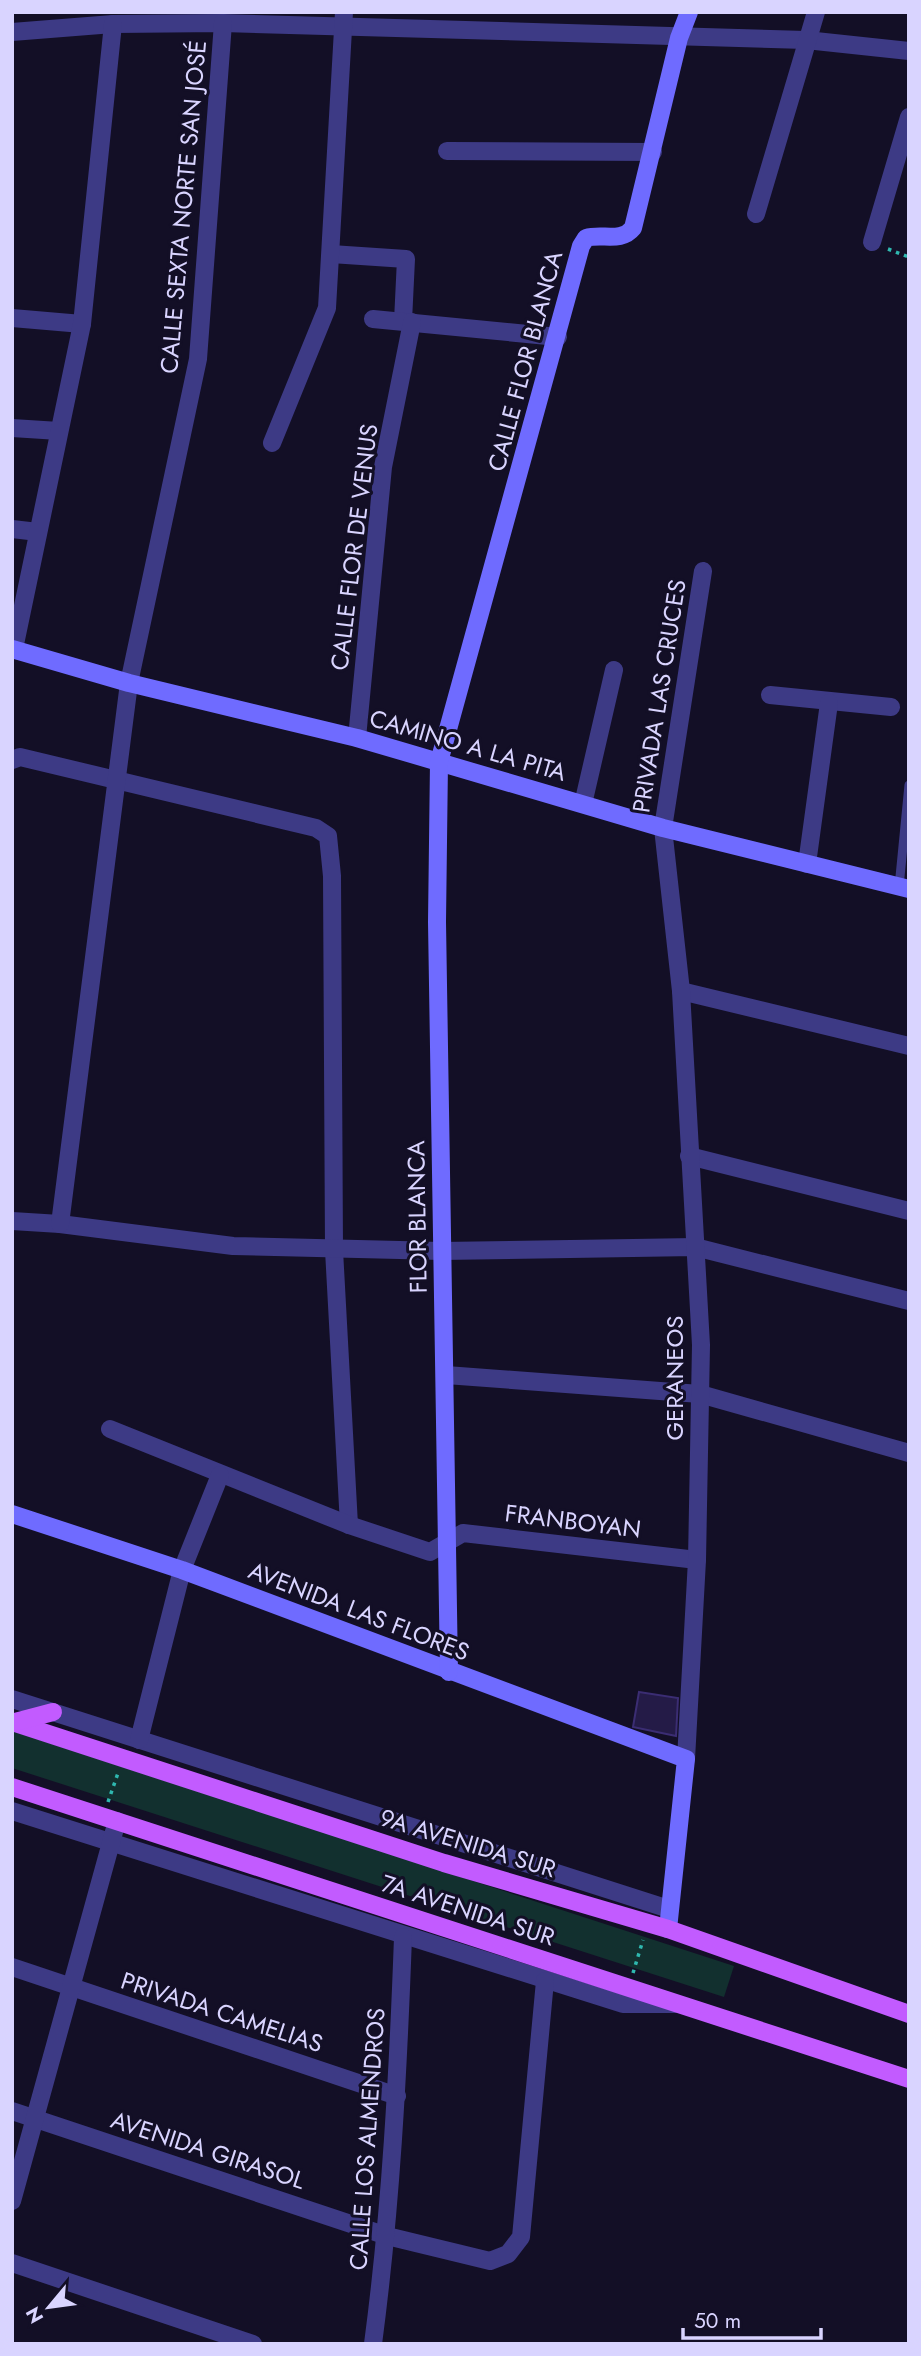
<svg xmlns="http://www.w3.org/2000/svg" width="921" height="2356" viewBox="0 0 921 2356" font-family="Jost,sans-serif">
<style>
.green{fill:#12302f}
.building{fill:#241b47;stroke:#3b2d73;stroke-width:2}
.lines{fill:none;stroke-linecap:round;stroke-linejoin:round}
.path{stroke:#2fb8b0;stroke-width:3.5;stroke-dasharray:3.5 5;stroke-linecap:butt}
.lane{stroke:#3d3a85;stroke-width:9}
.street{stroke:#3d3a85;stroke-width:18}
.secondary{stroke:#6f6bff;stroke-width:18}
.primary{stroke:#c25bff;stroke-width:18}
.labels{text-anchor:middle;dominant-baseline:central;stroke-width:6;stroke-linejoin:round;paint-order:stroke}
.street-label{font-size:24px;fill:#d9d4ff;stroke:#130f26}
</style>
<rect width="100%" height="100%" fill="#130f26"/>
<!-- green -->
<path class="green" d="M 12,1731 L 734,1966 L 724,1997 L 12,1768 Z"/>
<!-- building -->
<path class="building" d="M 639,1692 L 678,1698 L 676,1736 L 633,1727 Z"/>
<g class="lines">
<!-- path -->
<g class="path">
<path d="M 888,249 L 909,257"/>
<path d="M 108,1802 L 118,1773"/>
<path d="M 633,1973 L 643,1940"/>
</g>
<!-- lane -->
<path class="lane" d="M 899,887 L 909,785"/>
<!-- street -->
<g class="street">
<path d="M 12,32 L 113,24 L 223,23 L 806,40 L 909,51"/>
<path d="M 447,151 L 653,152"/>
<path d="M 756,214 L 816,12"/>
<path d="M 872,242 L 909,117"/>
<path d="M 331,254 L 406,259 L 403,321"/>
<path d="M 12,318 L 82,324"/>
<path d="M 373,319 L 558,337"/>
<path d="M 12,428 L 59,431"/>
<path d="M 272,443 L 327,308 L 344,12"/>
<path d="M 12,529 L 38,532"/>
<path d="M 14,649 L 82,324 L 113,24"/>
<path d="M 770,695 L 891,707"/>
<path d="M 357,738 L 383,467 L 412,322"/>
<path d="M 12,760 L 20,757 L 316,828 L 328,836 L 332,876 L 334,1250 L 349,1525"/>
<path d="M 583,804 L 614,670"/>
<path d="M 807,864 L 829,703"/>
<path d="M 681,991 L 909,1046"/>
<path d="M 689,1156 L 909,1211"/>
<path d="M 12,1221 L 60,1224 L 233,1246 L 441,1251 L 695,1247 L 909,1301"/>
<path d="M 60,1224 L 129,683 L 198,359 L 223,23"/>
<path d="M 446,1375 L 700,1394 L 909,1453"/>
<path d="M 110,1429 L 349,1525 L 430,1552 L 463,1533 L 697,1560"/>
<path d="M 12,1699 L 669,1909"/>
<path d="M 139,1740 L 182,1570 L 220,1475"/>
<path d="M 686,1759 L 697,1560 L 701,1345 L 681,991 L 663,828 L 703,571"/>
<path d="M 12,1811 L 623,2004 L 675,2004"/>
<path d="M 12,1967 L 397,2096"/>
<path d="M 12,2111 L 387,2236 L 490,2261 L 508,2254 L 521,2237 L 545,1981"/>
<path d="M 12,2201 L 117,1821"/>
<path d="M 12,2263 L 253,2344"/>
<path d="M 373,2344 C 391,2208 398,2074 403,1937"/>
</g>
<!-- secondary -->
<g class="secondary">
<path d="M 12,649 L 129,683 L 357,738 L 663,828 L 909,889"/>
<path d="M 12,1514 L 182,1570 L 686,1759 L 668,1929"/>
<path d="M 449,1672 L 437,922 L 439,762 L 581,246 L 586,238 C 602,233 621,243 633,228 L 679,38 L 689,12"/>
</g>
<!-- primary -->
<g class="primary">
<path d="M 12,1722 L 444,1863 L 668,1929 L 909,2014"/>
<path d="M 15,1722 L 53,1712"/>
<path d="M 12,1787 L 909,2079"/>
</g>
</g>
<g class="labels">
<!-- street labels -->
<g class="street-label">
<text transform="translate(183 207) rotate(-85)">CALLE SEXTA NORTE SAN JOSÉ</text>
<text transform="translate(525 361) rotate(-75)">CALLE FLOR BLANCA</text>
<text transform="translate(354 547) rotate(-83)">CALLE FLOR DE VENUS</text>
<text transform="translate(659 696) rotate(-81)">PRIVADA LAS CRUCES</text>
<text transform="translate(468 745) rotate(16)">CAMINO A LA PITA</text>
<text transform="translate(417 1217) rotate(-91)">FLOR BLANCA</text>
<text transform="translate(674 1378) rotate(-90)">GERANEOS</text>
<text transform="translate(573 1521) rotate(7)">FRANBOYAN</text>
<text transform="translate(359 1611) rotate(21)">AVENIDA LAS FLORES</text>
<text transform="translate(468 1843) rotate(17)">9A AVENIDA SUR</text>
<text transform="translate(468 1910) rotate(18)">7A AVENIDA SUR</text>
<text transform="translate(222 2012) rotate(18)">PRIVADA CAMELIAS</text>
<text transform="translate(367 2139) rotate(-86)">CALLE LOS ALMENDROS</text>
<text transform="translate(208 2150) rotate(18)">AVENIDA GIRASOL</text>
</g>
</g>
<!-- border -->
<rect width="921" height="2356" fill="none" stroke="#d9d4ff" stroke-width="28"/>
<!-- north arrow -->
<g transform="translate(49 2307) rotate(241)" stroke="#130f26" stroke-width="5" paint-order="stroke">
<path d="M0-5L12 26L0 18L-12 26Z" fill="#d9d4ff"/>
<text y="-10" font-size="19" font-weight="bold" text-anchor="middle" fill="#d9d4ff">N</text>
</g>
<!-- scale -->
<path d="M683 2328v10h138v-10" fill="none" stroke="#d9d4ff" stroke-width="3.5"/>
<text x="694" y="2328" font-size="21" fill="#d9d4ff" stroke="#130f26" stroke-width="5" paint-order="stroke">50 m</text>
</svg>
